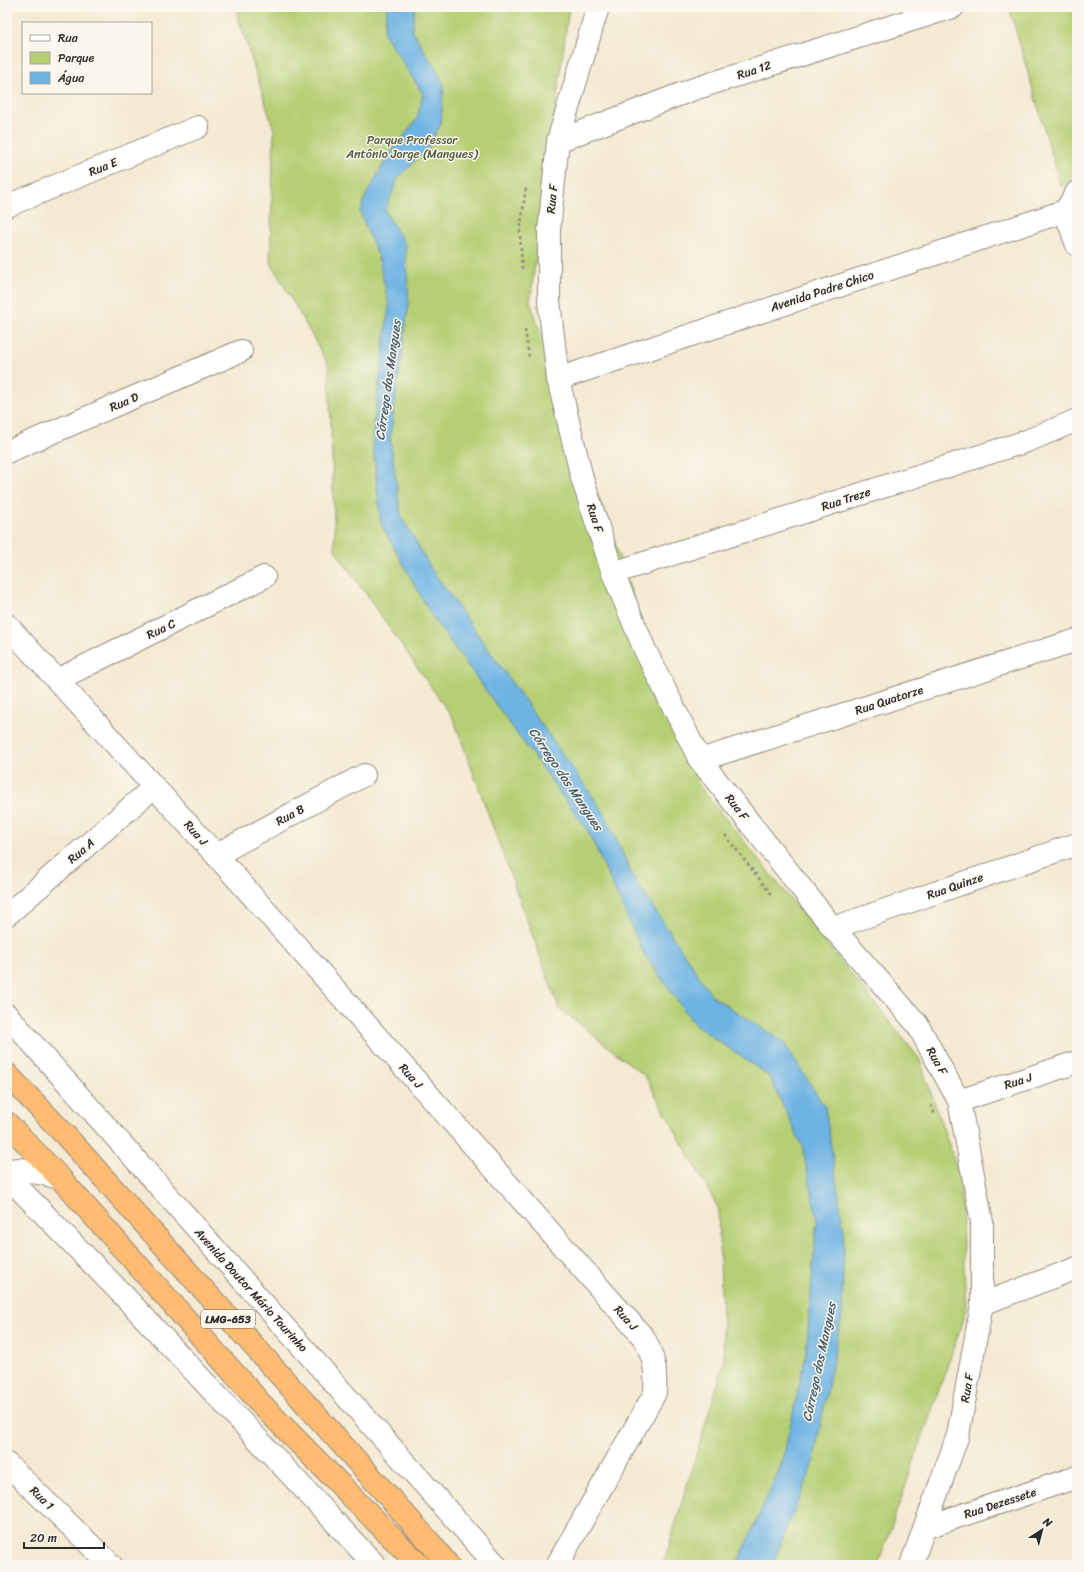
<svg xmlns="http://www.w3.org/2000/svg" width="1084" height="1572" viewBox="0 0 1084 1572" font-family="Sriracha,sans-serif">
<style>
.green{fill:#b6cf74;stroke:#707d50}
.water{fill:#6db3e3;stroke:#4c6f87}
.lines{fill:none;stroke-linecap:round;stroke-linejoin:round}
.minor-casing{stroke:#908a7e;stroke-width:24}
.highway-casing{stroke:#908a7e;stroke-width:24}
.path{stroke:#908a7e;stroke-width:2.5;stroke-dasharray:3 3;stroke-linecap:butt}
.minor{stroke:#fff;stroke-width:22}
.highway{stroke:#febb71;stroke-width:22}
.labels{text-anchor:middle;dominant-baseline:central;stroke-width:3;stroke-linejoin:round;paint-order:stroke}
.shield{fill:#fbf7ec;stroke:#696865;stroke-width:1}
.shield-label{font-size:11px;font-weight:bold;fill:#2b2b2b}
.street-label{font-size:12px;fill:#2b2b2b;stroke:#fbf7ec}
.park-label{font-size:12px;fill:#555c41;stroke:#fbf7ec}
.water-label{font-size:13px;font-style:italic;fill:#425b6b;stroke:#fbf7ec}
</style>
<rect width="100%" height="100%" fill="#fbf7ec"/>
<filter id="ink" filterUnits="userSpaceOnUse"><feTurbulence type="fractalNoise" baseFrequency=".025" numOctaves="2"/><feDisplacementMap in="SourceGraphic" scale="8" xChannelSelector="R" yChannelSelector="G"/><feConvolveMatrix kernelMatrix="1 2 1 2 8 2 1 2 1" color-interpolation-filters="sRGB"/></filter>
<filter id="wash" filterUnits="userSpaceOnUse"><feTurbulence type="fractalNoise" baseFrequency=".012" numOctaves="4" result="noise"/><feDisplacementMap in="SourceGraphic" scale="16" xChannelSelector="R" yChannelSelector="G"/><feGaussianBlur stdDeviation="0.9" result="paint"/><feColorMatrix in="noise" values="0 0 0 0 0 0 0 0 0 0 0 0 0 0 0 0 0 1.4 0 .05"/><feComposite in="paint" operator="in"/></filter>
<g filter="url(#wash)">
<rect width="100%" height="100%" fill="#f4e9d2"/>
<!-- green -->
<g class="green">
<path d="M 235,7 L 569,7 L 530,302 L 700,787 L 919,1058 L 960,1177 L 966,1312 L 878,1565 L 663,1565 L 724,1362 L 718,1208 L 645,1076 L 559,1008 L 454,720 L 335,550 L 329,366 L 270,261 L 274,130 Z"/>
<path d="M 1009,7 L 1077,7 L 1077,168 L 1068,182 L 1061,187 Z"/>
</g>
<!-- water -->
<path class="water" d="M 387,7 L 415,7 L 412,30 L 444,84 L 441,123 L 428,148 L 398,178 L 385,211 L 405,244 L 409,303 L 390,438 L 401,516 L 432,570 L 605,814 L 633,877 L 712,996 L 783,1042 L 825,1107 L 844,1231 L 842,1314 L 812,1468 L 772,1565 L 737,1565 L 782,1463 L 806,1354 L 817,1218 L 802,1146 L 769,1076 L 695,1025 L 644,954 L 588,831 L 433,618 L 381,524 L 372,438 L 389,305 L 378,256 L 360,213 L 365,197 L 387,158 L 417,119 L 423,94 L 384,33 Z"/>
</g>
<g filter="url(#ink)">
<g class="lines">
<defs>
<g id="minor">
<path d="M 598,7 L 558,141 L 549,231 L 549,301 L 558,379 L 582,478 L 613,573 L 645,650 L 700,760 L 833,928 L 917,1024 L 959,1101 L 982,1222 L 982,1304 L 958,1435 L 911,1565"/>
<path d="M 558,141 L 694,89 L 953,7"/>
<path d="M 7,206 L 198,127"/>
<path d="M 1065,211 L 1077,245"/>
<path d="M 558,379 L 1065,211 L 1077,192"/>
<path d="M 7,452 L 241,351"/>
<path d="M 613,573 L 1027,441 L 1077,420"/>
<path d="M 7,625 L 216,855 L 644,1338 C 655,1360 656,1369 655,1393 L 557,1565"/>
<path d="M 57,680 L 264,577"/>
<path d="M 700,760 L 1077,640"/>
<path d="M 216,855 L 364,775"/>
<path d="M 7,915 L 154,787"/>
<path d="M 833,928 L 1077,844"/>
<path d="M 7,1015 L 496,1565"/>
<path d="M 959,1101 L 1077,1062"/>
<path d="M 7,1170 L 21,1169 L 60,1178"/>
<path d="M 7,1176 L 124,1296 L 375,1565"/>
<path d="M 982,1304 L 1077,1268"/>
<path d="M 7,1464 L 111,1565"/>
<path d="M 924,1528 L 1077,1477"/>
</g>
<g id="highway">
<path d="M 7,1074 L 66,1136 L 432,1545 L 448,1565"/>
<path d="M 7,1123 L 60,1178 L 264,1407 L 419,1565"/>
</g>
</defs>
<!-- minor casing -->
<use href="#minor" class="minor-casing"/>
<!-- highway casing -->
<use href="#highway" class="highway-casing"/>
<!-- path -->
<g class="path">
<path d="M 522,269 L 520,232 L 526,187"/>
<path d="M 525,330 L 529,357"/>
<path d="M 725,835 L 771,894"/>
<path d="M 931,1105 L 935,1115"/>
</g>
<!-- minor -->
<use href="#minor" class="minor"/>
<!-- highway -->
<use href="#highway" class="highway"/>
</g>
</g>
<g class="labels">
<!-- shield labels -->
<rect class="shield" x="201" y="1310" width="54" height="18" rx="3"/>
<g class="shield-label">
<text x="228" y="1319">LMG-653</text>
</g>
<!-- street labels -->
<g class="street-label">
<text transform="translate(754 70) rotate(-18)">Rua 12</text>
<text transform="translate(103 167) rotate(-22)">Rua E</text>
<text transform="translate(552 199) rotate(-84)">Rua F</text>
<text transform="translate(822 291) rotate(-18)">Avenida Padre Chico</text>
<text transform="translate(124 402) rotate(-23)">Rua D</text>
<text transform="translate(846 499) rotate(-18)">Rua Treze</text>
<text transform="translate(595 518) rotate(72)">Rua F</text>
<text transform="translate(161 629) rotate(-26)">Rua C</text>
<text transform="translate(889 700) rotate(-18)">Rua Quatorze</text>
<text transform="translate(737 807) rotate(52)">Rua F</text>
<text transform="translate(290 815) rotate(-28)">Rua B</text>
<text transform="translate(196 833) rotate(48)">Rua J</text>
<text transform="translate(81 851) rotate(-41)">Rua A</text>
<text transform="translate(955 886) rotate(-19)">Rua Quinze</text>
<text transform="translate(937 1061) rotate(61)">Rua F</text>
<text transform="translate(411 1076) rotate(48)">Rua J</text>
<text transform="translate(1018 1081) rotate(-18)">Rua J</text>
<text transform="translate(251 1290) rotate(48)">Avenida Doutor Mário Tourinho</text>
<text transform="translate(626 1318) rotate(48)">Rua J</text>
<text transform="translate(967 1388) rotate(-80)">Rua F</text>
<text transform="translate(42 1498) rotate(44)">Rua 1</text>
<text transform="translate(1000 1503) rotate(-18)">Rua Dezessete</text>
</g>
<!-- park labels -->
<g class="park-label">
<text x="412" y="140">Parque Professor<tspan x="412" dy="14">Antônio Jorge (Mangues)</tspan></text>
</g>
<!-- water labels -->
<g class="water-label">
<text transform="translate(388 380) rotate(-82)">Córrego dos Mangues</text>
<text transform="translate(566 779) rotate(56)">Córrego dos Mangues</text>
<text transform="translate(819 1362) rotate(-78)">Córrego dos Mangues</text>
</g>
</g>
<!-- margin -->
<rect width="1084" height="1572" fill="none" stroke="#fbf7ec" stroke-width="24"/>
<!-- legend -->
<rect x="22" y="22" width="130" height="72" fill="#fbf7ec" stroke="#a8a59f"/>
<rect x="30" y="35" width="20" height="6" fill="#ffffff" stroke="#a8a59f"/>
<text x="58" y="42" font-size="12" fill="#2b2b2b">Rua</text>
<rect x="30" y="52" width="20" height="12" fill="#b6cf74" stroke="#a8a59f"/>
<text x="58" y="62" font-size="12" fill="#2b2b2b">Parque</text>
<rect x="30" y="72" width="20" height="12" fill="#6db3e3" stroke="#a8a59f"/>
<text x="58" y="82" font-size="12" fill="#2b2b2b">Água</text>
<!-- north arrow -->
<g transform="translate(1042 1530) rotate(36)" stroke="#fbf7ec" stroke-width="3" paint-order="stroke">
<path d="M0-3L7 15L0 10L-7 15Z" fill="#2b2b2b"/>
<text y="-6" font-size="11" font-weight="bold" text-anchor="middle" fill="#2b2b2b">N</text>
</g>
<!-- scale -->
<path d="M24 1542v6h80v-6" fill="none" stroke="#2b2b2b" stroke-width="2"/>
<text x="30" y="1542" font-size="12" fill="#2b2b2b" stroke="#fbf7ec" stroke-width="3" paint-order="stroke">20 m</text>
</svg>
